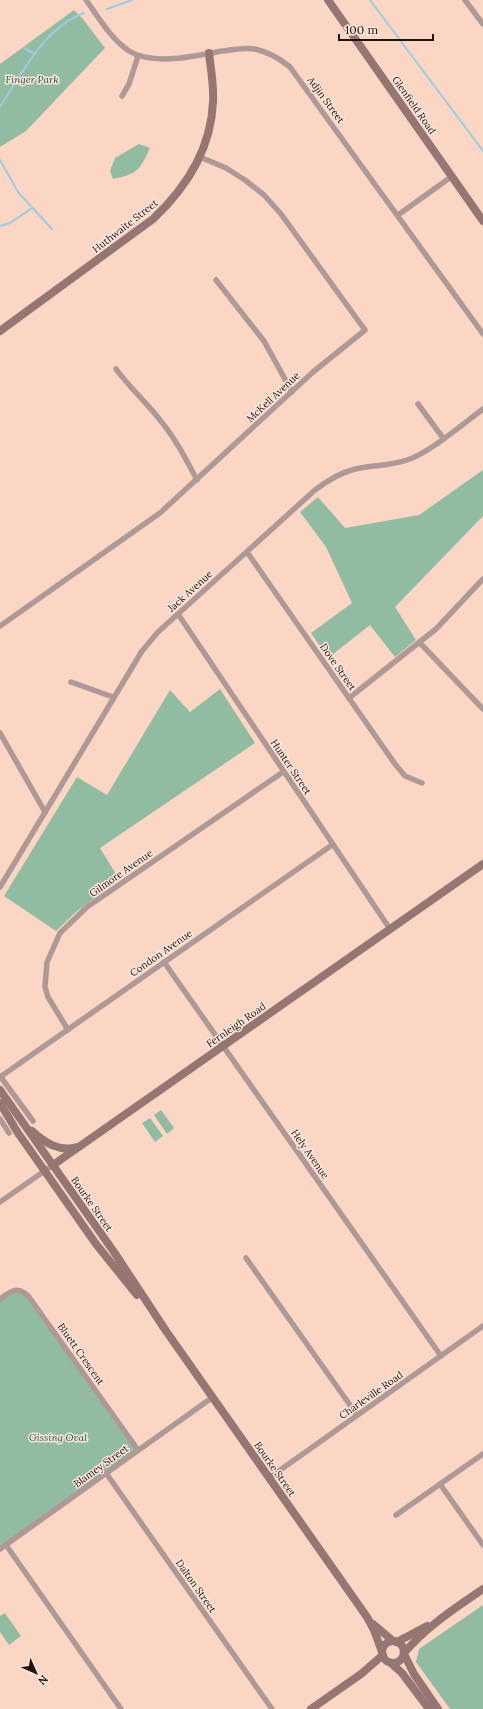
<svg xmlns="http://www.w3.org/2000/svg" width="483" height="1709" viewBox="0 0 483 1709" font-family="Lora,serif">
<style>
.green{fill:#92bca2}
.lines{fill:none;stroke-linecap:round;stroke-linejoin:round}
.stream{stroke:#9dcbe1;stroke-width:2}
.street{stroke:#ae9996;stroke-width:5.5}
.secondary{stroke:#957672;stroke-width:8}
.labels{text-anchor:middle;dominant-baseline:central;stroke-width:3;stroke-linejoin:round;paint-order:stroke}
.park-label{font-size:10px;font-style:italic;fill:#0f5837;stroke:#fee6dc}
.street-label{font-size:10px;fill:#20130c;stroke:#fee6dc}
</style>
<rect width="100%" height="100%" fill="#fcd6c4"/>
<!-- green -->
<g class="green">
<path d="M 74,10 L 83,19 L 105,48 L 26,131 L 0,147 L 0,64 Z"/>
<path d="M 139,144 L 150,148 C 140,170 137,174 113,179 L 110,171 L 115,158 Z"/>
<path d="M 483,470 L 483,516 L 395,607 L 416,640 L 395,657 L 370,625 L 328,658 L 311,633 L 352,603 L 326,547 L 300,512 L 318,497 L 345,528 L 419,515 Z"/>
<path d="M 220,689 L 255,743 L 100,848 L 119,879 L 76,912 L 56,931 L 4,896 L 77,777 L 107,795 L 170,690 L 190,712 Z"/>
<path d="M 161,1110 L 174,1128 L 167,1134 L 154,1115 Z"/>
<path d="M 150,1118 L 163,1136 L 155,1142 L 142,1123 Z"/>
<path d="M 24,1292 L 138,1450 L 0,1549 L 0,1299 L 8,1293 Z"/>
<path d="M 483,1605 L 483,1709 L 450,1709 L 416,1662 L 419,1649 Z"/>
<path d="M 5,1613 L 21,1636 L 9,1645 L 0,1632 L 0,1616 Z"/>
</g>
<g class="lines">
<!-- stream -->
<g class="stream">
<path d="M 370,0 L 483,151"/>
<path d="M 107,9 L 132,0"/>
<path d="M 24,48 L 35,54"/>
<path d="M 0,107 C 21,74 45,27 84,13"/>
<path d="M 0,160 L 18,192 L 52,229"/>
<path d="M 0,226 L 10,223 L 32,208"/>
</g>
<!-- street -->
<g class="street">
<path d="M 86,0 C 99,18 111,39 129,51 C 153,66 195,56 222,51 C 232,50 244,47 255,49 C 268,52 279,58 290,67 L 483,334"/>
<path d="M 465,0 L 483,24"/>
<path d="M 122,96 L 129,84 L 138,56"/>
<path d="M 398,215 L 451,177"/>
<path d="M 216,280 L 264,341 L 292,392"/>
<path d="M 116,369 C 129,387 146,402 160,420 C 175,438 186,459 197,480"/>
<path d="M 418,404 L 443,438"/>
<path d="M 247,552 L 395,764 L 405,776 L 422,783"/>
<path d="M 178,614 L 390,929"/>
<path d="M 0,626 L 160,513 L 313,372 L 365,330 L 281,214 L 264,195 L 245,180 L 226,168 L 200,157"/>
<path d="M 420,643 L 483,709"/>
<path d="M 71,682 L 113,697"/>
<path d="M 349,698 L 436,629 L 483,579"/>
<path d="M 0,733 L 45,812"/>
<path d="M 0,887 L 142,651 L 158,632 L 315,490 C 328,480 340,473 355,469 C 372,465 390,466 407,460 C 429,453 463,424 483,409"/>
<path d="M 164,962 L 441,1356"/>
<path d="M 68,1030 L 48,997 L 45,987 L 47,962 L 60,933 L 87,907 L 283,772"/>
<path d="M 0,1076 L 33,1121"/>
<path d="M 0,1077 L 332,845"/>
<path d="M 0,1119 L 9,1133"/>
<path d="M 0,1202 L 53,1165"/>
<path d="M 246,1258 L 357,1415"/>
<path d="M 0,1299 C 11,1291 18,1285 29,1297 L 138,1450"/>
<path d="M 106,1473 L 272,1709"/>
<path d="M 269,1478 L 483,1326"/>
<path d="M 440,1484 L 483,1545"/>
<path d="M 396,1515 L 483,1454"/>
<path d="M 6,1545 L 121,1709"/>
<path d="M 0,1549 L 213,1397"/>
</g>
<!-- secondary -->
<g class="secondary">
<path d="M 328,0 L 483,221"/>
<path d="M 0,331 L 153,219 C 186,188 211,149 213,102 C 214,86 211,70 209,53"/>
<path d="M 0,1090 L 114,1252 L 166,1331 L 367,1617 L 374,1630 L 382,1652"/>
<path d="M 0,1103 L 18,1133 L 96,1244 L 137,1295"/>
<path d="M 32,1131 C 45,1143 59,1152 77,1147"/>
<path d="M 53,1165 L 483,864"/>
<path d="M 373,1624 L 393,1641"/>
<circle cx="393" cy="1652" r="11"/>
<path d="M 397,1642 L 427,1626"/>
<path d="M 404,1653 C 426,1627 455,1608 483,1589"/>
<path d="M 404,1654 L 414,1674 L 438,1709"/>
<path d="M 391,1663 L 402,1673 L 429,1709"/>
<path d="M 311,1709 L 361,1674 L 383,1655"/>
</g>
</g>
<g class="labels">
<!-- park labels -->
<g class="park-label">
<text x="32" y="79">Finger Park</text>
<text x="58" y="1437">Gissing Oval</text>
</g>
<!-- street labels -->
<g class="street-label">
<text transform="translate(326 100) rotate(54)">Adjin Street</text>
<text transform="translate(414 105) rotate(55)">Glenfield Road</text>
<text transform="translate(125 226) rotate(-38)">Huthwaite Street</text>
<text transform="translate(273 397) rotate(-43)">McKell Avenue</text>
<text transform="translate(190 591) rotate(-42)">Jack Avenue</text>
<text transform="translate(338 667) rotate(55)">Dove Street</text>
<text transform="translate(291 767) rotate(56)">Hunter Street</text>
<text transform="translate(121 873) rotate(-35)">Gilmore Avenue</text>
<text transform="translate(161 953) rotate(-35)">Condon Avenue</text>
<text transform="translate(236 1025) rotate(-35)">Fernleigh Road</text>
<text transform="translate(310 1154) rotate(55)">Hely Avenue</text>
<text transform="translate(92 1204) rotate(55)">Bourke Street</text>
<text transform="translate(81 1354) rotate(55)">Bluett Crescent</text>
<text transform="translate(371 1395) rotate(-35)">Charleville Road</text>
<text transform="translate(101 1466) rotate(-36)">Blamey Street</text>
<text transform="translate(275 1469) rotate(55)">Bourke Street</text>
<text transform="translate(196 1586) rotate(55)">Dalton Street</text>
</g>
</g>
<!-- north arrow -->
<g transform="translate(36 1673) rotate(135)" stroke="#fee6dc" stroke-width="3" paint-order="stroke">
<path d="M0-3L7 15L0 10L-7 15Z" fill="#20130c"/>
<text y="-6" font-size="11" font-weight="bold" text-anchor="middle" fill="#20130c">N</text>
</g>
<!-- scale -->
<path d="M339 34v6h94v-6" fill="none" stroke="#20130c" stroke-width="2"/>
<text x="345" y="34" font-size="12" fill="#20130c" stroke="#fee6dc" stroke-width="3" paint-order="stroke">100 m</text>
</svg>
